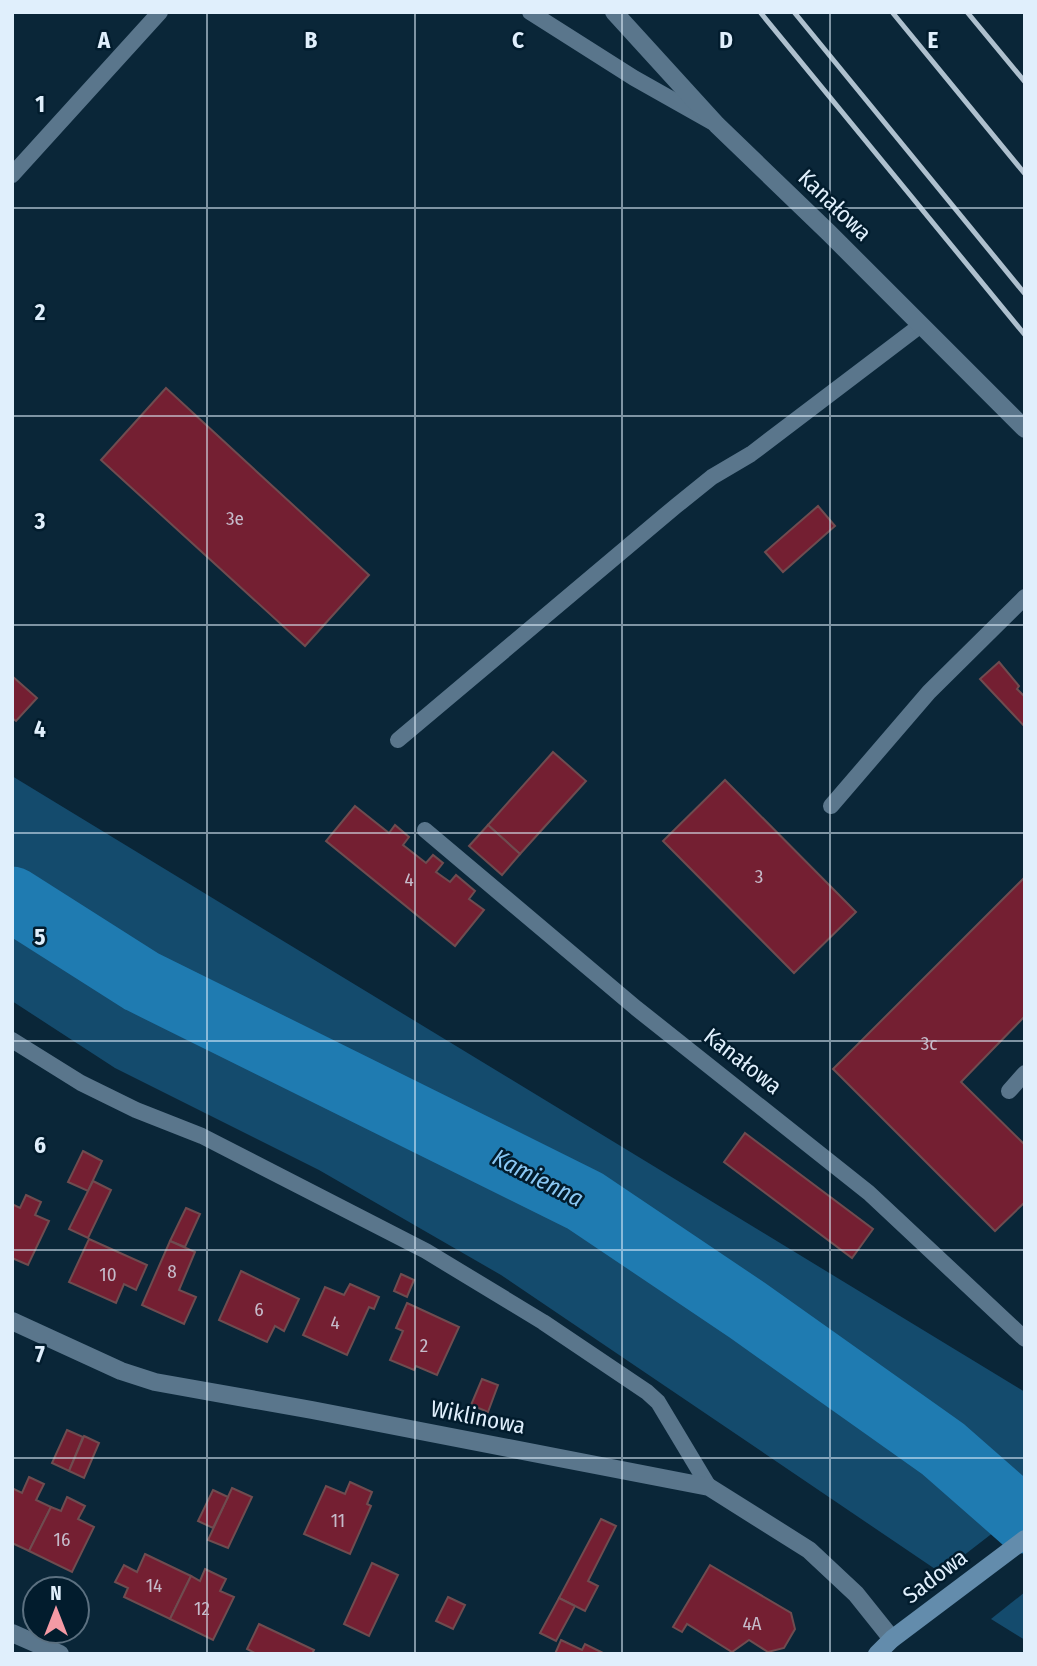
<svg xmlns="http://www.w3.org/2000/svg" width="1037" height="1666" viewBox="0 0 1037 1666" font-family="'Fira Sans Condensed',sans-serif">
<style>
.green{fill:#144b6d}
.lines{fill:none;stroke-linecap:round;stroke-linejoin:round}
.river{stroke:#1f7bb1;stroke-width:65}
.building{fill:#741f32;stroke:#6f4c50;stroke-width:2}
.lane{stroke:#5a768c;stroke-width:16}
.street{stroke:#5a768c;stroke-width:18}
.secondary{stroke:#638cac;stroke-width:18}
.rail{stroke:#aec0ce;stroke-width:5}
.grid{fill:none;stroke:#e0effc;stroke-width:2;stroke-opacity:0.55}
.labels{text-anchor:middle;dominant-baseline:central;stroke-width:5;stroke-linejoin:round;paint-order:stroke}
.number-label{font-size:19px;fill:#c5bbca}
.street-label{font-size:23px;fill:#e0effc;stroke:#021c2d}
.water-label{font-size:24px;font-style:italic;fill:#8bc8f4;stroke:#021c2d}
.grid-label{font-size:23px;text-anchor:middle;font-weight:bold;fill:#e0effc;stroke:#021c2d;stroke-width:5;stroke-linejoin:round;paint-order:stroke}
</style>
<rect width="100%" height="100%" fill="#0a2638"/>
<!-- green -->
<g class="green">
<path d="M 12,776 L 1025,1392 L 1025,1508 L 941,1573 L 501,1275 L 319,1170 L 115,1068 L 12,1001 Z"/>
<path d="M 1025,1592 L 1025,1640 L 991,1619 Z"/>
</g>
<g class="lines">
<!-- river -->
<path class="river" d="M 12,899 L 141,981 L 585,1201 L 747,1310 L 943,1449 L 1025,1521"/>
</g>
<!-- building -->
<g class="building">
<path d="M 166,388 L 369,575 L 305,646 L 101,460 Z"/>
<path d="M 818,506 L 835,526 L 783,572 L 765,552 Z"/>
<path d="M 999,662 L 1019,686 L 1017,689 L 1025,697 L 1025,727 L 980,679 Z"/>
<path d="M 12,676 L 37,698 L 16,721 L 12,718 Z"/>
<path d="M 553,752 L 586,781 L 520,854 L 488,825 Z"/>
<path d="M 725,780 L 856,912 L 794,973 L 663,841 Z"/>
<path d="M 355,806 L 389,833 L 395,825 L 409,837 L 403,845 L 426,863 L 433,855 L 443,863 L 436,872 L 450,882 L 456,875 L 475,891 L 469,899 L 484,910 L 455,946 L 326,841 Z"/>
<path d="M 488,825 L 520,854 L 502,875 L 469,846 Z"/>
<path d="M 1023,879 L 1025,881 L 1025,1016 L 961,1082 L 1025,1145 L 1025,1202 L 995,1231 L 833,1069 Z"/>
<path d="M 745,1133 L 873,1229 L 852,1258 L 724,1162 Z"/>
<path d="M 83,1151 L 102,1161 L 88,1191 L 68,1182 Z"/>
<path d="M 93,1181 L 111,1190 L 88,1238 L 69,1229 Z"/>
<path d="M 26,1195 L 41,1202 L 35,1215 L 49,1221 L 28,1265 L 12,1258 L 12,1204 L 20,1208 Z"/>
<path d="M 186,1208 L 200,1214 L 185,1247 L 170,1241 Z"/>
<path d="M 89,1239 L 147,1265 L 136,1290 L 124,1284 L 116,1303 L 69,1282 Z"/>
<path d="M 170,1241 L 195,1252 L 179,1290 L 196,1297 L 184,1324 L 142,1305 Z"/>
<path d="M 241,1271 L 299,1299 L 284,1331 L 275,1326 L 267,1342 L 219,1320 Z"/>
<path d="M 401,1274 L 414,1280 L 407,1297 L 394,1291 Z"/>
<path d="M 350,1284 L 379,1297 L 374,1309 L 369,1307 L 347,1355 L 303,1335 L 325,1287 L 344,1295 Z"/>
<path d="M 407,1303 L 459,1327 L 437,1375 L 416,1366 L 414,1370 L 390,1360 L 403,1331 L 396,1328 Z"/>
<path d="M 482,1379 L 498,1385 L 488,1412 L 471,1405 Z"/>
<path d="M 67,1430 L 83,1437 L 69,1471 L 52,1463 Z"/>
<path d="M 84,1436 L 99,1443 L 84,1478 L 69,1471 Z"/>
<path d="M 29,1477 L 44,1484 L 36,1500 L 51,1507 L 29,1551 L 12,1543 L 12,1488 L 22,1493 Z"/>
<path d="M 350,1482 L 372,1492 L 367,1504 L 371,1506 L 350,1554 L 304,1534 L 326,1486 L 345,1494 Z"/>
<path d="M 232,1488 L 252,1497 L 228,1548 L 208,1540 Z"/>
<path d="M 213,1490 L 228,1497 L 213,1528 L 198,1521 Z"/>
<path d="M 67,1497 L 85,1506 L 78,1519 L 94,1527 L 72,1572 L 29,1551 L 51,1507 L 61,1511 Z"/>
<path d="M 601,1519 L 616,1526 L 588,1581 L 598,1586 L 585,1611 L 559,1598 Z"/>
<path d="M 145,1554 L 191,1576 L 170,1619 L 124,1597 L 128,1588 L 115,1582 L 124,1565 L 137,1572 Z"/>
<path d="M 372,1563 L 398,1575 L 369,1636 L 344,1624 Z"/>
<path d="M 710,1565 L 791,1613 L 795,1629 L 784,1648 L 768,1652 L 749,1640 L 732,1652 L 687,1624 L 682,1632 L 673,1627 Z"/>
<path d="M 205,1569 L 226,1579 L 220,1591 L 234,1597 L 213,1640 L 170,1619 L 191,1576 L 200,1581 Z"/>
<path d="M 448,1597 L 465,1605 L 453,1629 L 436,1621 Z"/>
<path d="M 559,1598 L 575,1606 L 556,1641 L 540,1633 Z"/>
<path d="M 259,1624 L 314,1650 L 312,1654 L 257,1654 L 247,1649 Z"/>
<path d="M 561,1640 L 582,1650 L 585,1644 L 603,1653 L 555,1654 Z"/>
</g>
<g class="lines">
<!-- lane -->
<g class="lane">
<path d="M 530,12 L 634,78 L 712,122"/>
<path d="M 12,175 L 160,12"/>
<path d="M 398,740 L 676,506 L 712,477 L 751,454 L 921,325"/>
<path d="M 831,806 L 929,692 L 1025,597"/>
<path d="M 425,830 L 636,1008 L 869,1193 L 1025,1339"/>
<path d="M 12,1040 L 81,1083 L 136,1110 L 202,1136 L 426,1251 L 543,1322 L 647,1392 L 658,1402 L 709,1487"/>
<path d="M 1009,1091 L 1025,1073"/>
</g>
<!-- street -->
<g class="street">
<path d="M 614,12 L 717,125 L 828,232 L 1025,429"/>
<path d="M 12,1321 L 121,1371 L 155,1382 L 312,1410 L 709,1487 L 809,1550 L 856,1594 L 892,1639"/>
<path d="M 12,1633 L 60,1654"/>
</g>
<!-- secondary -->
<path class="secondary" d="M 877,1654 L 892,1639 L 1025,1539"/>
<!-- rail -->
<g class="rail">
<path d="M 760,12 L 1025,335"/>
<path d="M 794,12 L 1025,294"/>
<path d="M 892,12 L 1025,174"/>
<path d="M 967,12 L 1025,82"/>
</g>
</g>
<!-- grid -->
<path class="grid" d="M 207,12 L 207,1654M 415,12 L 415,1654M 622,12 L 622,1654M 830,12 L 830,1654M 12,208 L 1025,208M 12,416 L 1025,416M 12,625 L 1025,625M 12,833 L 1025,833M 12,1041 L 1025,1041M 12,1250 L 1025,1250M 12,1458 L 1025,1458"/>
<g class="labels">
<!-- number labels -->
<g class="number-label">
<text x="235" y="518">3e</text>
<text x="759" y="876">3</text>
<text x="409" y="879">4</text>
<text x="929" y="1043">3c</text>
<text x="172" y="1271">8</text>
<text x="108" y="1274">10</text>
<text x="259" y="1309">6</text>
<text x="335" y="1322">4</text>
<text x="424" y="1345">2</text>
<text x="338" y="1520">11</text>
<text x="62" y="1539">16</text>
<text x="154" y="1585">14</text>
<text x="202" y="1608">12</text>
<text x="752" y="1623">4A</text>
</g>
<!-- street labels -->
<g class="street-label">
<text transform="translate(835 205) rotate(44)">Kanałowa</text>
<text transform="translate(743 1061) rotate(38)">Kanałowa</text>
<text transform="translate(478 1417) rotate(11)">Wiklinowa</text>
<text transform="translate(935 1576) rotate(-37)">Sadowa</text>
</g>
<!-- water labels -->
<g class="water-label">
<text transform="translate(538 1178) rotate(27)">Kamienna</text>
</g>
</g>
<g class="grid-label">
<text x="104" y="48">A</text>
<text x="311" y="48">B</text>
<text x="518" y="48">C</text>
<text x="726" y="48">D</text>
<text x="933" y="48">E</text>
<text x="40" y="112">1</text>
<text x="40" y="320">2</text>
<text x="40" y="529">3</text>
<text x="40" y="737">4</text>
<text x="40" y="945">5</text>
<text x="40" y="1153">6</text>
<text x="40" y="1362">7</text>
</g>
<!-- border -->
<rect width="1037" height="1666" fill="none" stroke="#e0effc" stroke-width="28"/>
<!-- north arrow -->
<g transform="translate(56 1610)"><circle r="33" fill="#021c2d" stroke="#5b7080" stroke-width="2"/>
<path d="M0-5L12 26L0 18L-12 26Z" fill="#f49aa5"/>
<text y="-10" font-size="19" font-weight="bold" text-anchor="middle" fill="#e0effc">N</text>
</g>
</svg>
